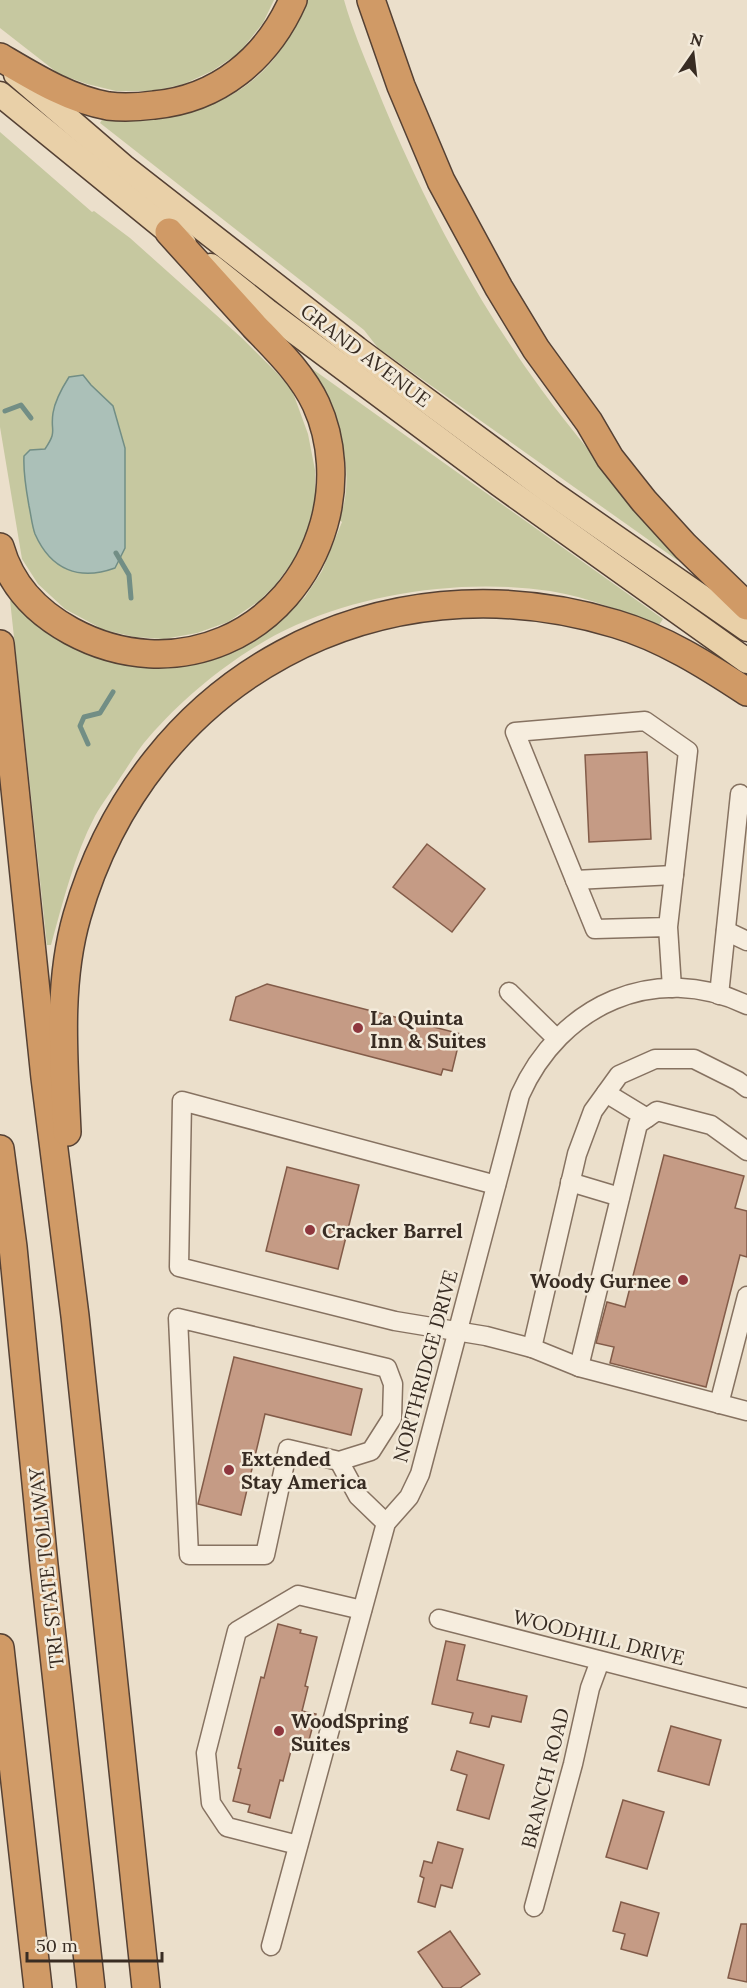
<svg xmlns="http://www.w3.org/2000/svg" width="747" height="1988" viewBox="0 0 747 1988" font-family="Lora,serif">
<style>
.green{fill:#c6c8a0}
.water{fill:#abc0b8;stroke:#728e85;stroke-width:1.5}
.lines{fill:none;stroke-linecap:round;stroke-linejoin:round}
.stream{stroke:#728e85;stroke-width:5}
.building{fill:#c59b85;stroke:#835c49;stroke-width:1.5}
.minor-casing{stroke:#867261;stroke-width:21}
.major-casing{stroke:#554134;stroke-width:27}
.highway-casing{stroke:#554134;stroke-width:30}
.minor{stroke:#f6edde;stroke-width:18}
.major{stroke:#e9d0a8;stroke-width:24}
.highway{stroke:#d09a66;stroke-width:27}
.poi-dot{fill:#8f373e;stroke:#f3eada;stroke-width:2}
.labels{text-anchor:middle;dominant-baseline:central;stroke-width:5;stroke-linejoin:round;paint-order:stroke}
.street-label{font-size:20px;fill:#382c23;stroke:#f3eada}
.poi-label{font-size:20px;font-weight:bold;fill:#382c23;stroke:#f3eada;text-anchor:start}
</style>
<rect width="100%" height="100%" fill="#ebdfcb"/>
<!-- green -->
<g class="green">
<path d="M 0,0 L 274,0 L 263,23 L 239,53 L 212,71 L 184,84 L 154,91 L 116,91 L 87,84 L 59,74 L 0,28 Z"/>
<path d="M 306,0 L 344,0 C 352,28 363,54 374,81 C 417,189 472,295 541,389 C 585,449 635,504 683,561 L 677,560 L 378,348 L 364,330 L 100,123 L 103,118 C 159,123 221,113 263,71 C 283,52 296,25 306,0 Z"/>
<path d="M 0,132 L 92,212 L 94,211 L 130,238 L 243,339 L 277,373 L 292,390 L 308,434 L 315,470 L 315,499 L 307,531 L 293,561 L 276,584 L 259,601 L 228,622 L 197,633 L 164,639 L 135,637 L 104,630 L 65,609 L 38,584 L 22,559 L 0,427 Z"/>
<path d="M 311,368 L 663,619 L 659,625 C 623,612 588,597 550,591 C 468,579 373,591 296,625 C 242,649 187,693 149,737 C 138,749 129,765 120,778 C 112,791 102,803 95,816 C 74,856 63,902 51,945 L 47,945 L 10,600 L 39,628 L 65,644 L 99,659 L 137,667 L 175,668 L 213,658 L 254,642 L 281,619 L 305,597 L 322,571 L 342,522 L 339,520 C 350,493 348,460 339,433 C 333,412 319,390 309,370 Z"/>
</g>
<!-- water -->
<path class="water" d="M 83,375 L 91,385 L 113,406 L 125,448 L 125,548 L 115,568 C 79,581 51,570 35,534 C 32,526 31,515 29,506 C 26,489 23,473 24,456 L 30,450 L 45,449 C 58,430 50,432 53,413 C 55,400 62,388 69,377 Z"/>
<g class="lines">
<!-- stream -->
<g class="stream">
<path d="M 5,411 L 21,405 L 31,418"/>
<path d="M 116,553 L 129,575 L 131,598"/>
<path d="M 88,744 L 80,726 L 84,717 L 100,713 L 113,692"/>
</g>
</g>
<!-- building -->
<g class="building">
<path d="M 647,752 L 651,839 L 589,842 L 585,755 Z"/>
<path d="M 427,844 L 485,889 L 452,932 L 393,887 Z"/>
<path d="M 267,984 L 461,1034 L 452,1071 L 443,1069 L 441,1075 L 230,1020 L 236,997 Z"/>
<path d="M 664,1155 L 744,1176 L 735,1208 L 747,1211 L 747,1257 L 740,1255 L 706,1387 L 610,1363 L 614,1347 L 596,1343 L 607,1302 L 625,1307 Z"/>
<path d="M 287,1167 L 359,1185 L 338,1269 L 266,1251 Z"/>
<path d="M 234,1357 L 362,1389 L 351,1435 L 265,1414 L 241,1515 L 198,1504 Z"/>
<path d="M 278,1624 L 301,1630 L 300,1633 L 317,1637 L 305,1686 L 308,1687 L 302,1711 L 316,1714 L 306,1751 L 292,1747 L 283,1781 L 280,1780 L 270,1818 L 248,1812 L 250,1805 L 233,1801 L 241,1769 L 238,1768 L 261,1677 L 264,1678 Z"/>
<path d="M 446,1641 L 465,1645 L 457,1680 L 527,1696 L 521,1722 L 492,1716 L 489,1727 L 470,1723 L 473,1713 L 432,1704 Z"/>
<path d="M 671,1726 L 721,1740 L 709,1785 L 658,1771 Z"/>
<path d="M 457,1751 L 504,1765 L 489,1819 L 457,1810 L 467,1775 L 451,1770 Z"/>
<path d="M 623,1800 L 664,1812 L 647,1869 L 606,1857 Z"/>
<path d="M 438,1842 L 463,1849 L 452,1888 L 441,1885 L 435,1907 L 418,1902 L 424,1878 L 420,1876 L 424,1861 L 432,1863 Z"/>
<path d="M 621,1902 L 659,1913 L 647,1956 L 621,1949 L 625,1934 L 613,1931 Z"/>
<path d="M 741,1924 L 747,1924 L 747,1982 L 728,1978 Z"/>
<path d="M 450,1931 L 480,1974 L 460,1988 L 443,1988 L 418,1952 Z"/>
</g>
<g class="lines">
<defs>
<g id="minor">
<path d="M 575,880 L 674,875"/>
<path d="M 668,927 L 595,929 L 515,732 L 645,721 L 688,751 L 668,927 L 672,988"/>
<path d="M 726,931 L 747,941"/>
<path d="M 509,992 L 556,1038"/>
<path d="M 719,995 L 740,794"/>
<path d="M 606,1093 L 647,1118"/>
<path d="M 570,1182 L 620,1197"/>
<path d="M 496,1185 L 182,1101 L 179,1267 L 395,1321 L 486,1336 L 532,1348 L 579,1367 L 747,1411"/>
<path d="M 178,1318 L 387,1368 L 393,1384 L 392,1418 L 371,1451 L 339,1461 L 288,1449 L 265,1555 L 189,1555 Z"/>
<path d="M 532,1348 L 577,1154 L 593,1111 L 619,1075 L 655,1059 L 694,1059 L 738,1081 L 747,1088"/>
<path d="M 579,1367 L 638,1124 L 657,1111 L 711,1125 L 747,1151"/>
<path d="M 719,1404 L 747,1296"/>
<path d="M 339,1461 L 358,1496 L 386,1523"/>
<path d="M 439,1619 L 747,1698"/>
<path d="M 298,1845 L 227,1827 L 211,1803 L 206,1753 L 237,1631 L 298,1595 L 362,1610"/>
<path d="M 534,1907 L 573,1764 L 590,1688 L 600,1661"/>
<path d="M 271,1946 L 386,1523 L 409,1497 L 420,1474 L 520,1095 C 560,1005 655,961 747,1005"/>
</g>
<g id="major">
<path d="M 16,74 L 125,168 L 357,349 L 549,491 L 747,629"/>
<path d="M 0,94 L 184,244"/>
<path d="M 211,266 L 267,311 L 499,484 L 747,661"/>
</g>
<g id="highway">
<path d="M 371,0 L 401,86 L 441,181 L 499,288 L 536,349 L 589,422 L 610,458 L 644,501 L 685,546 L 747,606"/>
<path d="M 0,57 C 34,77 69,99 108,106 C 124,108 139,107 154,105 C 218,99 267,59 293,0"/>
<path d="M 0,547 C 11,586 36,612 71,631 C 174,687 292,636 324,524 C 335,485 333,441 316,404 C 302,374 277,350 254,326 C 226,295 197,263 169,232"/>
<path d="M 0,644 L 45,1078 L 75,1316 L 146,1988"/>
<path d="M 67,1132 C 64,1061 57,985 77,916 C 145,678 379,552 616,624 C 663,638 706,665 747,692"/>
<path d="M 0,1149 L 13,1247 L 44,1565 L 91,1988"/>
<path d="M 0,1648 L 38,1988"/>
</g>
</defs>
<!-- minor casing -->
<use href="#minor" class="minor-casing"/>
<!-- major casing -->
<use href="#major" class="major-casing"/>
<!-- highway casing -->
<use href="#highway" class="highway-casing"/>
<!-- minor -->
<use href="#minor" class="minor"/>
<!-- major -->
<use href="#major" class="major"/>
<!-- highway -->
<use href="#highway" class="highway"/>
</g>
<!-- markers -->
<g class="poi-dot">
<circle cx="358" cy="1028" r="6"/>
<circle cx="310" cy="1230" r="6"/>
<circle cx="683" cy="1280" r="6"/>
<circle cx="229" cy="1470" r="6"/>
<circle cx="279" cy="1731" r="6"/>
</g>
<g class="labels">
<!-- street labels -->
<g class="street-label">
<text transform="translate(366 355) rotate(37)">GRAND AVENUE</text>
<text transform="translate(425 1366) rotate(-75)">NORTHRIDGE DRIVE</text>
<text transform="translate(46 1568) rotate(-96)">TRI-STATE TOLLWAY</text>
<text transform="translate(599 1637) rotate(14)">WOODHILL DRIVE</text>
<text transform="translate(545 1778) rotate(-76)">BRANCH ROAD</text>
</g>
<!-- poi labels -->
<g class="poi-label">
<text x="370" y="1017">La Quinta<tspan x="370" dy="23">Inn &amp; Suites</tspan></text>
<text x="322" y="1230">Cracker Barrel</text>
<text x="671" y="1280" text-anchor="end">Woody Gurnee</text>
<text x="241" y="1458">Extended<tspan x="241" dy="23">Stay America</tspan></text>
<text x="291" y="1720">WoodSpring<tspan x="291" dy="23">Suites</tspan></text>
</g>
</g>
<!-- north arrow -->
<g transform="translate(693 54) rotate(14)" stroke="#f3eada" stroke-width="4.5" paint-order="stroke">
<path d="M0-4.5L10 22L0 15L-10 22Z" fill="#382c23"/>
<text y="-9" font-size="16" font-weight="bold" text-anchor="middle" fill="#382c23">N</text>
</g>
<!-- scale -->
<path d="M27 1952v9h135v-9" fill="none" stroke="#382c23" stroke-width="3"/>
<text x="36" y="1952" font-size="18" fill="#382c23" stroke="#f3eada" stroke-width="4.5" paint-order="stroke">50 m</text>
</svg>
